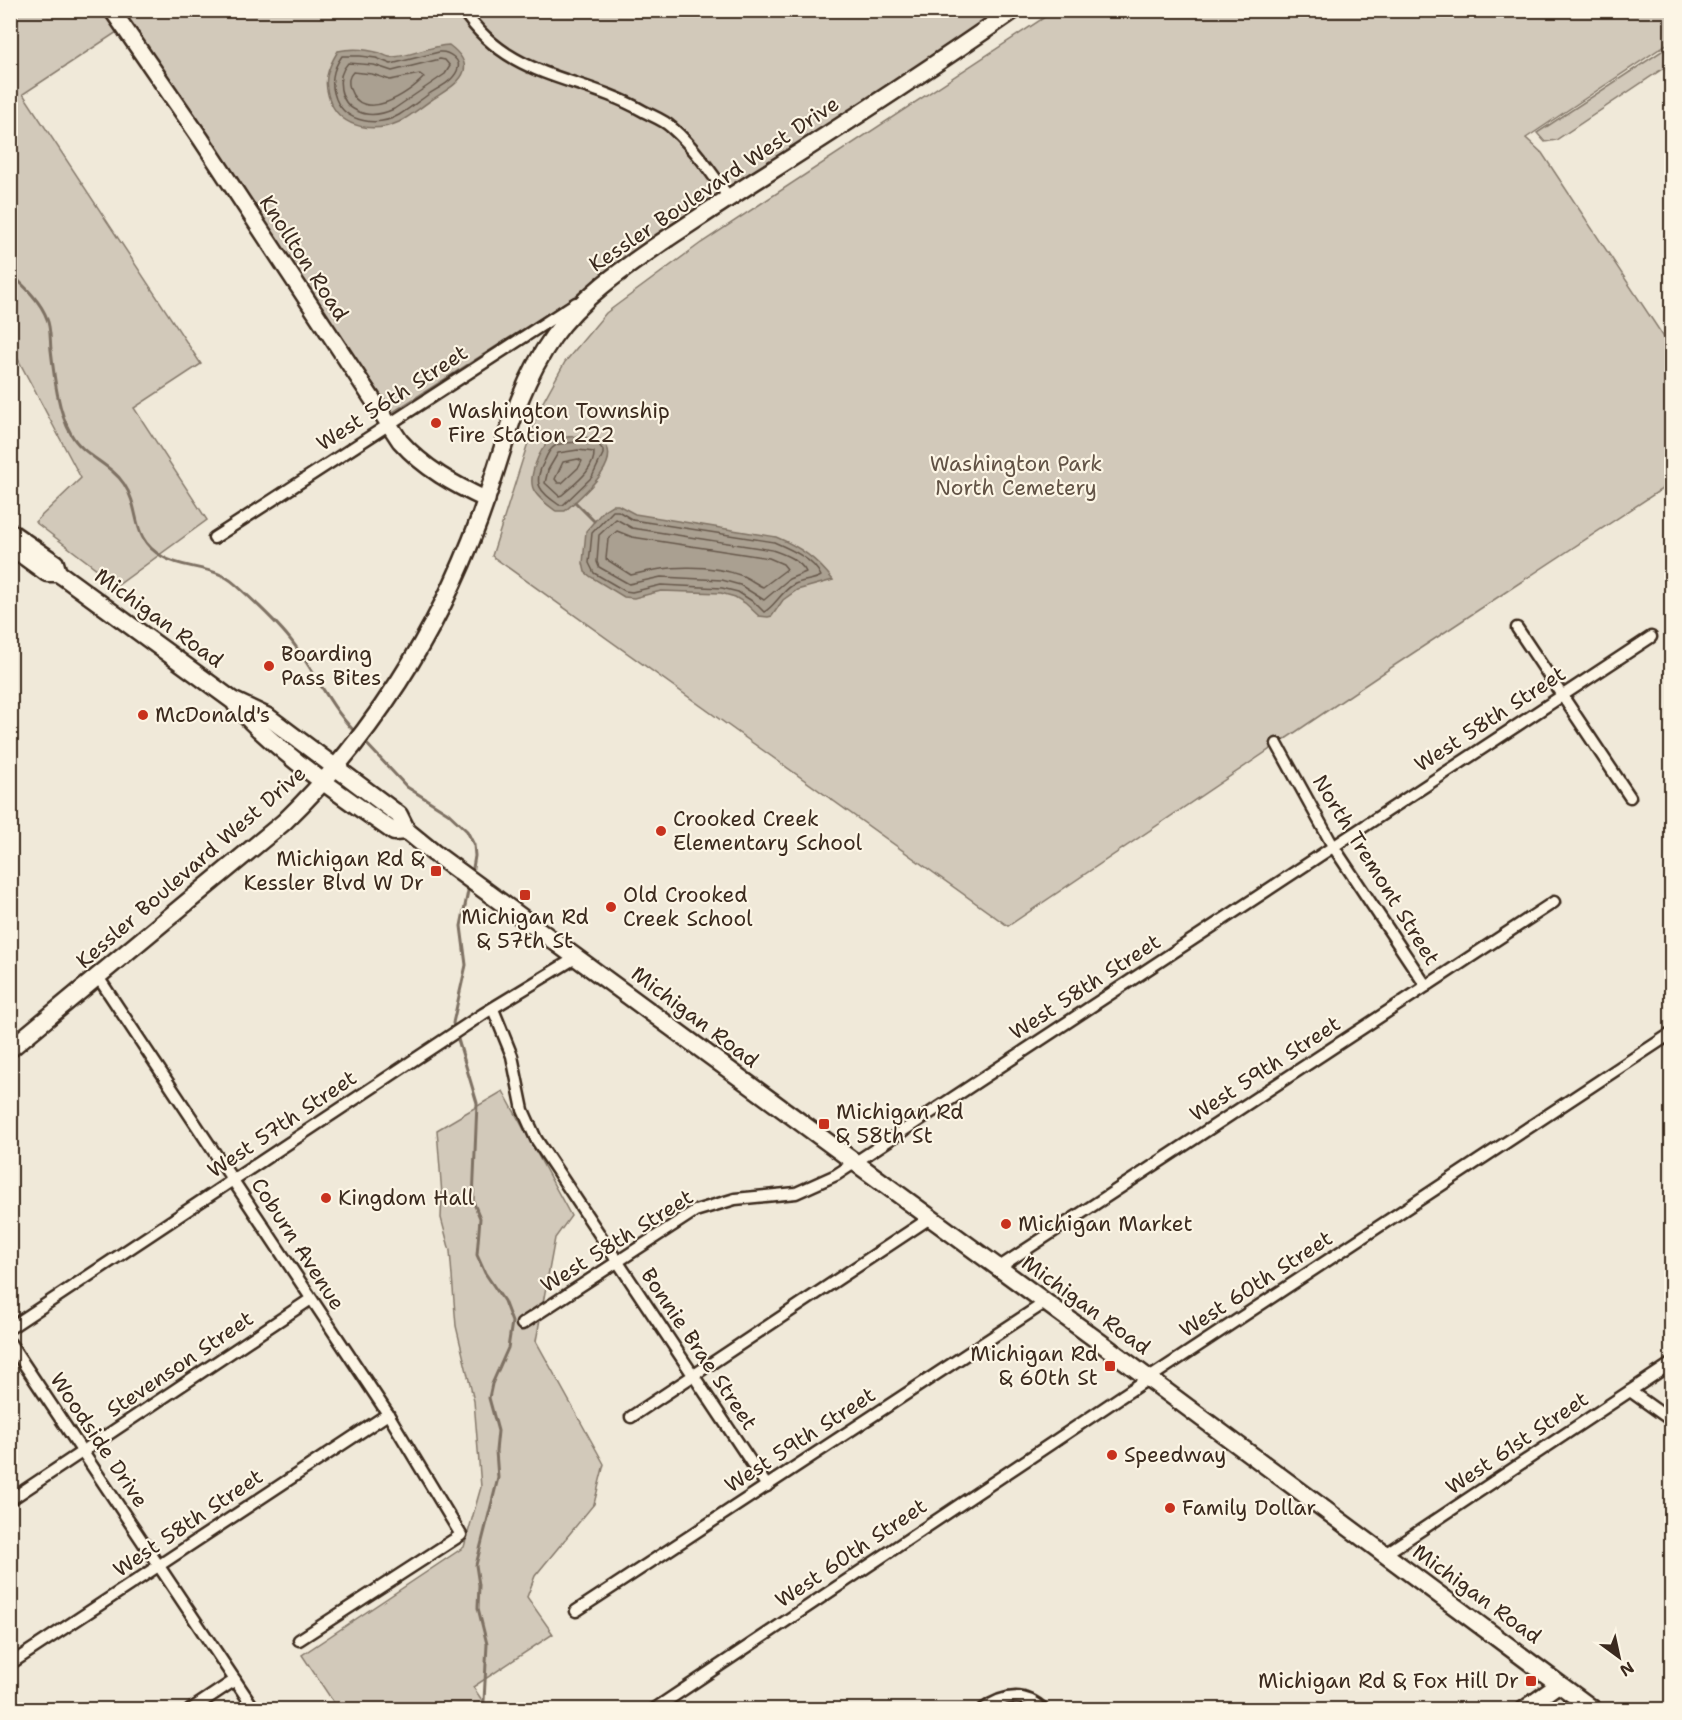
<svg xmlns="http://www.w3.org/2000/svg" width="1682" height="1720" viewBox="0 0 1682 1720" font-family="'Shantell Sans',sans-serif">
<style>
.green{fill:#d2c9ba;stroke:#867a6c;stroke-width:1.5}
.water{fill:#aaa091;stroke:#7e7163;stroke-width:1.5}
.lines{fill:none;stroke-linecap:round;stroke-linejoin:round}
.shore{stroke:#67594c;stroke-width:1.5}
.stream{stroke:#7e7163;stroke-width:3}
.street-casing{stroke:#3b2a1e;stroke-width:15}
.secondary-casing{stroke:#3b2a1e;stroke-width:20}
.primary-casing{stroke:#3b2a1e;stroke-width:21}
.street{stroke:#fcf5e5;stroke-width:10}
.secondary{stroke:#fcf5e5;stroke-width:15}
.primary{stroke:#fcf5e5;stroke-width:16}
.poi-dot{fill:#c8321e;stroke:#fcf5e5;stroke-width:2}
.labels{text-anchor:middle;dominant-baseline:central;stroke-width:4.5;stroke-linejoin:round;paint-order:stroke}
.street-label{font-size:21px;fill:#3b2a1e;stroke:#fcf5e5}
.poi-label{font-size:21px;fill:#3b2a1e;stroke:#fcf5e5;text-anchor:start}
.park-label{font-size:21px;fill:#615245;stroke:#fcf5e5}
</style>
<rect width="100%" height="100%" fill="#f0e9d9"/>
<filter id="ink" filterUnits="userSpaceOnUse"><feTurbulence type="fractalNoise" baseFrequency=".0167" numOctaves="2"/><feDisplacementMap in="SourceGraphic" scale="12" xChannelSelector="R" yChannelSelector="G"/><feConvolveMatrix kernelMatrix="1 2 1 2 8 2 1 2 1" color-interpolation-filters="sRGB"/></filter>
<g filter="url(#ink)">
<!-- green -->
<g class="green">
<path d="M 23,11 L 101,11 L 117,32 L 23,94 L 201,364 L 134,408 L 207,520 L 118,585 L 35,522 L 81,478 L 11,346 L 10,20 Z"/>
<path d="M 112,11 L 1014,11 L 909,83 L 393,412 Z"/>
<path d="M 1054,11 L 1671,11 L 1671,41 L 1526,138 L 1542,153 L 1671,348 L 1671,483 L 1392,667 L 1008,926 L 492,556 L 538,411 L 565,362 L 606,313 L 701,243 Z"/>
<path d="M 1671,45 L 1671,63 L 1556,140 L 1545,142 L 1537,133 Z"/>
<path d="M 503,1091 L 571,1216 L 555,1238 L 536,1341 L 604,1464 L 594,1504 L 535,1576 L 527,1597 L 553,1634 L 473,1687 L 488,1709 L 338,1709 L 302,1655 L 464,1547 L 481,1487 L 474,1401 L 456,1326 L 450,1251 L 441,1218 L 442,1195 L 437,1130 Z"/>
</g>
<!-- water -->
<g class="water">
<path d="M 449,45 C 457,51 467,60 464,71 C 460,84 443,92 433,99 C 422,106 411,116 399,122 C 375,133 343,129 331,103 C 322,83 327,69 338,51 C 351,48 366,49 380,53 C 384,55 388,58 393,57 C 412,56 429,46 449,45 Z"/>
<path d="M 578,436 L 601,440 C 627,460 580,497 565,511 L 556,511 C 549,506 540,500 535,492 C 526,480 539,449 550,441 C 558,437 570,437 578,436 Z"/>
<path d="M 612,505 L 618,505 L 635,514 L 776,537 C 800,547 817,559 833,580 L 797,590 L 783,600 L 772,616 L 768,617 L 759,616 L 745,603 L 735,597 L 721,593 L 661,591 L 634,598 L 624,597 L 591,577 L 585,572 L 583,563 L 586,531 L 604,510 Z"/>
</g>
<g class="lines">
<!-- shore -->
<g class="shore">
<path d="M 439,52 C 448,51 463,60 457,71 C 452,82 438,88 429,94 C 419,101 409,109 399,115 C 378,127 346,123 336,99 C 330,83 332,70 342,56 L 360,56 L 376,58 L 391,64 Z"/>
<path d="M 440,59 L 445,60 L 450,66 L 445,74 L 394,109 C 383,114 369,117 357,111 C 339,103 335,77 348,63 L 374,65 L 392,71 Z"/>
<path d="M 353,72 L 372,74 L 390,80 L 420,74 L 424,77 C 409,94 362,124 350,89 C 348,82 348,77 353,72 Z"/>
<path d="M 579,442 L 599,445 L 603,450 L 603,454 L 592,477 L 563,505 L 559,505 C 540,492 532,484 544,462 C 546,457 549,449 555,446 C 561,442 572,443 579,442 Z"/>
<path d="M 578,450 L 594,452 C 595,470 574,484 562,495 L 559,496 L 545,483 L 548,470 L 558,453 Z"/>
<path d="M 578,459 L 582,461 L 579,467 L 562,483 L 558,483 L 555,479 L 563,462 Z"/>
<path d="M 613,511 L 618,511 L 633,520 L 774,542 C 790,549 814,559 821,576 C 813,581 801,580 793,585 C 781,592 774,607 764,612 L 755,603 L 738,592 L 722,588 L 661,585 L 632,592 L 625,591 L 594,573 L 589,563 L 592,533 Z"/>
<path d="M 616,519 L 632,528 L 772,550 C 784,554 800,560 806,572 L 789,579 L 764,600 L 740,585 L 722,580 L 661,577 L 629,584 L 599,567 L 597,562 L 599,535 Z"/>
<path d="M 617,531 L 632,537 L 769,558 L 783,564 L 787,569 L 763,587 C 756,584 750,579 743,576 C 708,563 666,566 631,575 L 606,559 L 608,539 Z"/>
</g>
<!-- stream -->
<g class="stream">
<path d="M 10,273 C 24,286 41,301 47,319 C 51,328 50,341 51,350 C 54,376 58,412 71,434 C 83,456 110,463 124,484 C 142,511 129,538 163,557 C 185,570 214,565 235,584 C 254,601 274,619 290,639 C 314,669 327,703 355,732"/>
<path d="M 575,502 L 594,521"/>
<path d="M 364,741 L 407,787 L 448,813 L 467,831 L 474,845 L 475,856 L 472,874"/>
<path d="M 455,1030 L 453,1023 L 466,965 L 461,926 L 469,886"/>
<path d="M 457,1036 L 477,1103 L 473,1201 L 480,1218 L 477,1255 L 485,1273 L 504,1301 L 512,1322 L 508,1348 L 492,1384 L 489,1398 L 498,1431 L 496,1451 L 498,1478 L 476,1565 L 479,1585 L 478,1608 L 487,1644 L 484,1701 L 480,1710"/>
</g>
<defs>
<g id="street">
<path d="M 463,10 C 510,81 578,74 643,111 C 652,116 664,120 671,127 C 694,147 712,173 729,198"/>
<path d="M 214,538 L 576,303"/>
<path d="M 1517,628 L 1630,797"/>
<path d="M 1277,744 L 1333,846 L 1426,986"/>
<path d="M 98,977 L 388,1414 L 461,1535 L 299,1640"/>
<path d="M 493,1009 L 512,1056 L 523,1110 L 536,1139 L 767,1486"/>
<path d="M 998,1268 L 1554,902"/>
<path d="M 522,1324 L 695,1211 L 735,1199 L 796,1193 L 836,1175 L 1651,637"/>
<path d="M 10,1328 L 483,1014 L 577,957"/>
<path d="M 10,1343 L 255,1710"/>
<path d="M 1630,1391 L 1672,1421"/>
<path d="M 631,1417 L 930,1218"/>
<path d="M 10,1500 L 311,1299"/>
<path d="M 1385,1554 L 1672,1363"/>
<path d="M 576,1611 L 1046,1302"/>
<path d="M 10,1664 L 388,1414"/>
<path d="M 190,1710 L 235,1680"/>
<path d="M 653,1710 L 1122,1396 L 1672,1033"/>
<path d="M 982,1710 C 1003,1695 1024,1691 1044,1710"/>
</g>
<g id="secondary">
<path d="M 112,10 L 201,139 L 400,441 C 425,469 453,484 487,500"/>
<path d="M 1523,1710 L 1559,1684"/>
</g>
<g id="primary">
<path d="M 10,532 L 55,563 L 58,573"/>
<path d="M 10,546 L 47,573 L 58,573 L 64,577 L 232,700 L 268,717 L 399,815 L 407,831 L 434,853 L 1101,1343 L 1594,1710"/>
<path d="M 236,705 C 277,753 342,795 394,832 L 407,831"/>
<path d="M 10,1049 L 284,822 C 371,738 437,634 479,520 C 502,458 514,392 553,337 C 583,295 626,267 668,238 C 700,217 731,196 763,176 C 848,122 931,68 1014,10"/>
</g>
</defs>
<!-- street casing -->
<use href="#street" class="street-casing"/>
<!-- secondary casing -->
<use href="#secondary" class="secondary-casing"/>
<!-- primary casing -->
<use href="#primary" class="primary-casing"/>
<!-- street -->
<use href="#street" class="street"/>
<!-- secondary -->
<use href="#secondary" class="secondary"/>
<!-- primary -->
<use href="#primary" class="primary"/>
</g>
</g>
<!-- markers -->
<g class="poi-dot">
<circle cx="436" cy="423" r="6"/>
<circle cx="269" cy="666" r="6"/>
<circle cx="143" cy="715" r="6"/>
<circle cx="661" cy="831" r="6"/>
<rect x="430" y="865" width="12" height="12" rx="3"/>
<rect x="519" y="889" width="12" height="12" rx="3"/>
<circle cx="611" cy="907" r="6"/>
<rect x="818" y="1118" width="12" height="12" rx="3"/>
<circle cx="326" cy="1198" r="6"/>
<circle cx="1006" cy="1224" r="6"/>
<rect x="1104" y="1360" width="12" height="12" rx="3"/>
<circle cx="1112" cy="1455" r="6"/>
<circle cx="1170" cy="1508" r="6"/>
<rect x="1525" y="1675" width="12" height="12" rx="3"/>
</g>
<g class="labels">
<!-- street labels -->
<g class="street-label">
<text transform="translate(714 184) rotate(-34)">Kessler Boulevard West Drive</text>
<text transform="translate(304 258) rotate(57)">Knollton Road</text>
<text transform="translate(392 398) rotate(-33)">West 56th Street</text>
<text transform="translate(159 618) rotate(36)">Michigan Road</text>
<text transform="translate(1490 719) rotate(-33)">West 58th Street</text>
<text transform="translate(191 867) rotate(-41)">Kessler Boulevard West Drive</text>
<text transform="translate(1376 870) rotate(58)">North Tremont Street</text>
<text transform="translate(1085 987) rotate(-33)">West 58th Street</text>
<text transform="translate(695 1017) rotate(37)">Michigan Road</text>
<text transform="translate(1265 1069) rotate(-33)">West 59th Street</text>
<text transform="translate(282 1124) rotate(-34)">West 57th Street</text>
<text transform="translate(617 1241) rotate(-32)">West 58th Street</text>
<text transform="translate(298 1244) rotate(57)">Coburn Avenue</text>
<text transform="translate(1256 1284) rotate(-33)">West 60th Street</text>
<text transform="translate(1086 1305) rotate(36)">Michigan Road</text>
<text transform="translate(699 1349) rotate(56)">Bonnie Brae Street</text>
<text transform="translate(180 1364) rotate(-34)">Stevenson Street</text>
<text transform="translate(99 1440) rotate(56)">Woodside Drive</text>
<text transform="translate(800 1440) rotate(-33)">West 59th Street</text>
<text transform="translate(1517 1443) rotate(-34)">West 61st Street</text>
<text transform="translate(188 1523) rotate(-34)">West 58th Street</text>
<text transform="translate(851 1553) rotate(-34)">West 60th Street</text>
<text transform="translate(1477 1594) rotate(36)">Michigan Road</text>
</g>
<!-- poi labels -->
<g class="poi-label">
<text x="448" y="411">Washington Township<tspan x="448" dy="24">Fire Station 222</tspan></text>
<text x="281" y="654">Boarding<tspan x="281" dy="24">Pass Bites</tspan></text>
<text x="155" y="715">McDonald's</text>
<text x="673" y="819">Crooked Creek<tspan x="673" dy="24">Elementary School</tspan></text>
<text x="424" y="859" text-anchor="end">Michigan Rd &amp;<tspan x="424" dy="24">Kessler Blvd W Dr</tspan></text>
<text x="623" y="895">Old Crooked<tspan x="623" dy="24">Creek School</tspan></text>
<text x="525" y="917" text-anchor="middle">Michigan Rd<tspan x="525" dy="24">&amp; 57th St</tspan></text>
<text x="836" y="1112">Michigan Rd<tspan x="836" dy="24">&amp; 58th St</tspan></text>
<text x="338" y="1198">Kingdom Hall</text>
<text x="1018" y="1224">Michigan Market</text>
<text x="1098" y="1354" text-anchor="end">Michigan Rd<tspan x="1098" dy="24">&amp; 60th St</tspan></text>
<text x="1124" y="1455">Speedway</text>
<text x="1182" y="1508">Family Dollar</text>
<text x="1519" y="1681" text-anchor="end">Michigan Rd &amp; Fox Hill Dr</text>
</g>
<!-- park labels -->
<g class="park-label">
<text x="1016" y="464">Washington Park<tspan x="1016" dy="24">North Cemetery</tspan></text>
</g>
</g>
<!-- margin -->
<rect width="1682" height="1720" fill="none" stroke="#fcf5e5" stroke-width="36"/>
<rect x="18" y="18" width="1646" height="1684" fill="none" stroke="#3b2a1e" stroke-width="2" filter="url(#ink)"/>
<!-- north arrow -->
<g transform="translate(1619 1657) rotate(147)" stroke="#fcf5e5" stroke-width="4.5" paint-order="stroke">
<path d="M0-4.5L10 22L0 15L-10 22Z" fill="#3b2a1e"/>
<text y="-9" font-size="16" font-weight="bold" text-anchor="middle" fill="#3b2a1e">N</text>
</g>
</svg>
